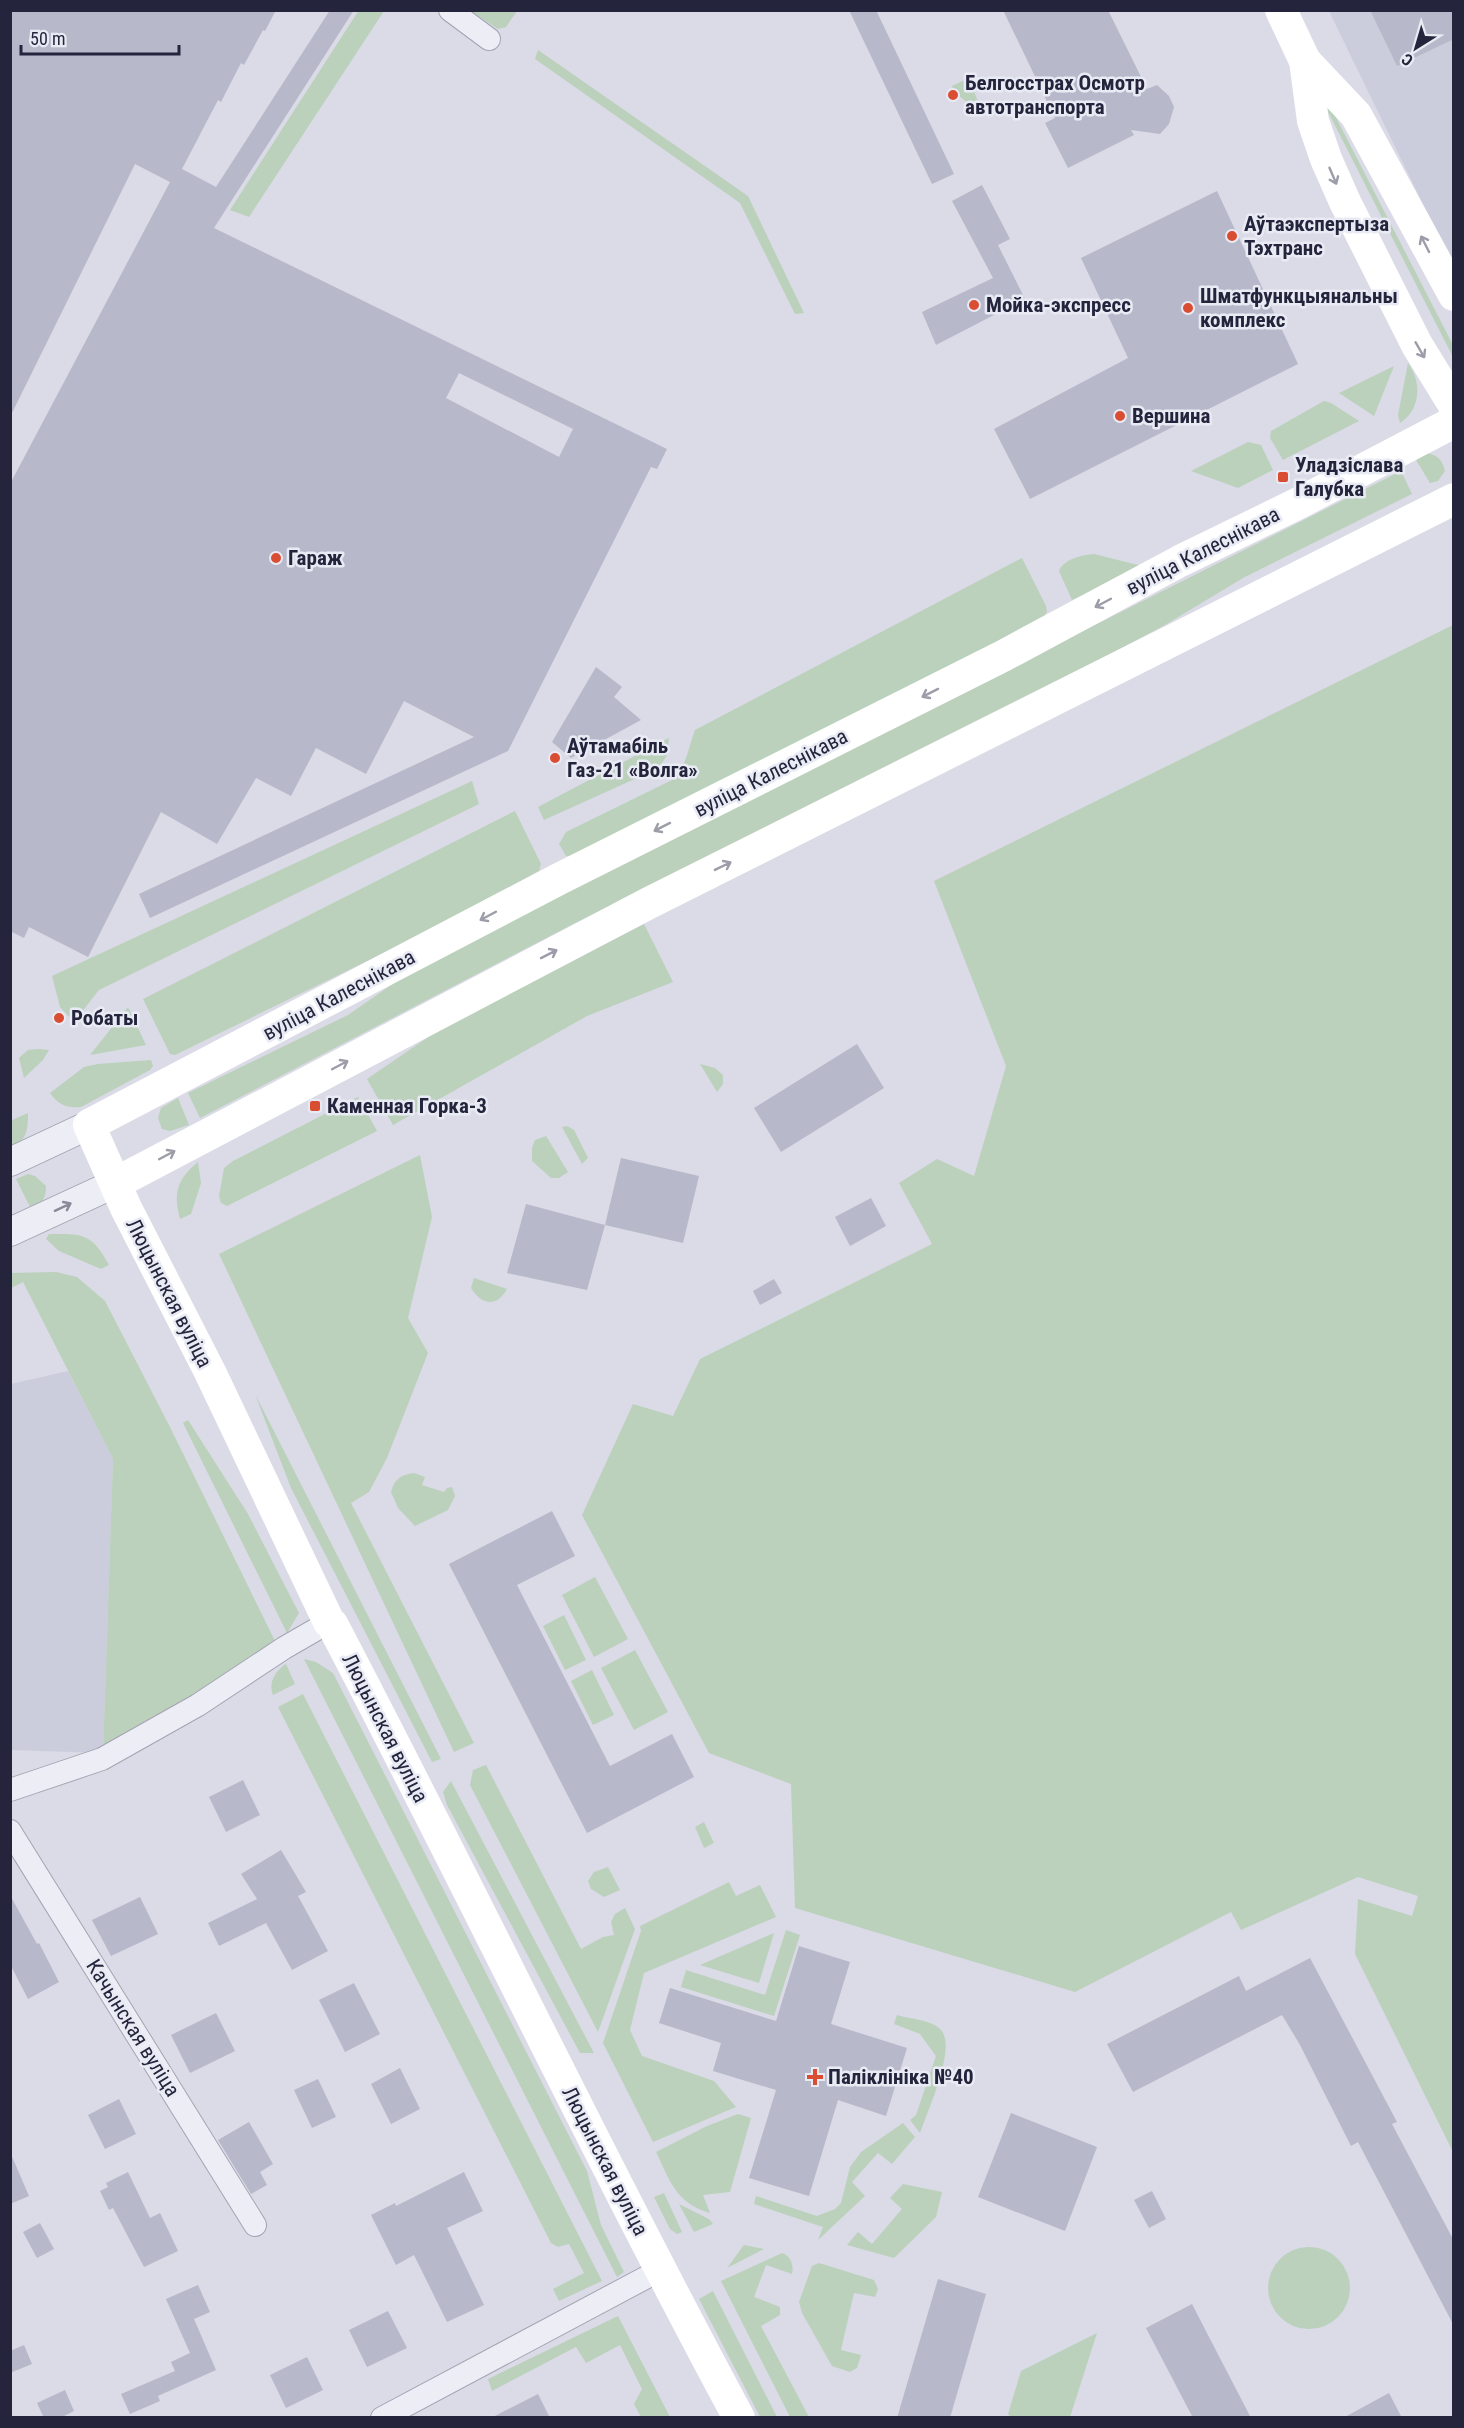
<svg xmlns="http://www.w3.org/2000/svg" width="1464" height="2428" viewBox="0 0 1464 2428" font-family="'Roboto Condensed',sans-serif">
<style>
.built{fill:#cccddc}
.green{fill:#bbd1bc}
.building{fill:#b7b8ca;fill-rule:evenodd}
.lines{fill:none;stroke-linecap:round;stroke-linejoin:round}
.minor-casing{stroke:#a3a4b3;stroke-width:24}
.tertiary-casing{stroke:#a3a4b3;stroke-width:30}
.minor{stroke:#ededf5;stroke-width:22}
.tertiary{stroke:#ededf5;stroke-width:28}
.secondary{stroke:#fff;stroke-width:32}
.oneway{stroke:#9c9da8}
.oneway2{stroke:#888999}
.poi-dot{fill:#d94d32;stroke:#e9ebf4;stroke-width:2}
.labels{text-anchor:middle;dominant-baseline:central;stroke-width:5;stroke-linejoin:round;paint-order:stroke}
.poi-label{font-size:21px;font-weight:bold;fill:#24253d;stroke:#e9ebf4;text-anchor:start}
.street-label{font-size:21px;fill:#24253d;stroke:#e9ebf4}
</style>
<rect width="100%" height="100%" fill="#dadbe6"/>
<!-- built -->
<g class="built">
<path d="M 1329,11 L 1453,11 L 1453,266 Z"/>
<path d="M 68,1371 L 113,1459 L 103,1753 L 11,1750 L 11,1384 Z"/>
</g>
<!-- green -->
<g class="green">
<path d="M 359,10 L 384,11 L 249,217 L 230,210 Z"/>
<path d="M 471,11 L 517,10 L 517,11 L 506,27 L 498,29 Z"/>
<path d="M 538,50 L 748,196 L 804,313 L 795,314 L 740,203 L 535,59 Z"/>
<path d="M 969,78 L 980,107 L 973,107 L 954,92 L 952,86 Z"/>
<path d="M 1321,98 L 1328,102 L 1453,345 L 1453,357 Z"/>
<path d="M 1408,363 C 1422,382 1421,409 1400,423 L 1398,415 Z"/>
<path d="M 1394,366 L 1374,416 L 1339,393 Z"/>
<path d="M 1324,401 L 1331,403 L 1359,421 L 1283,460 L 1270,438 L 1271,431 Z"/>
<path d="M 1248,442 L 1261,445 L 1273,470 L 1238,488 L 1191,471 Z"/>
<path d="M 1427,453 C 1439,456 1442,460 1445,471 L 1438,481 L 1430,483 L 1416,460 Z"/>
<path d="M 1401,471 L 1412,494 L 1243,578 L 1165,625 L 1116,651 L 751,837 L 577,922 L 200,1118 L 188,1093 L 348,1015 L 420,965 Z"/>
<path d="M 1094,554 L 1142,566 L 1072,600 L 1059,571 C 1064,559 1081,555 1094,554 Z"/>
<path d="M 1022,558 L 1046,606 L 1047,612 L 1041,620 L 578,857 L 566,856 L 559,844 L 566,832 L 674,779 C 687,764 688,749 695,730 Z"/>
<path d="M 1453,625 L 1453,2152 L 1355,1954 L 1358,1899 L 1412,1916 L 1418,1896 L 1358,1877 L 1241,1930 L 1231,1912 L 1075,1992 L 795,1908 L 791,1784 L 709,1753 L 582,1515 L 633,1404 L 673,1416 L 700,1359 L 932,1244 L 899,1183 L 937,1159 L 974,1176 L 1006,1066 L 934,881 Z"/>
<path d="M 669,738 L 667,755 L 659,768 L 544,820 L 538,807 Z"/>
<path d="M 472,781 L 479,804 L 99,990 L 74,1022 L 60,1007 L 52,976 Z"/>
<path d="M 515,811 L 541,864 L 539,871 L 404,943 L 175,1055 L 170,1054 L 143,999 Z"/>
<path d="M 644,924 L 673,982 L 587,1016 L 393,1125 L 367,1079 L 462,1014 Z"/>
<path d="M 128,1007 L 146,1045 L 90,1055 Z"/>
<path d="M 38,1049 L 49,1050 L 43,1060 L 24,1078 L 19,1058 L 28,1050 Z"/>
<path d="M 151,1060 L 153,1066 L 150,1070 L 81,1107 C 66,1108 59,1105 50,1093 L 84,1067 L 98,1064 Z"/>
<path d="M 700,1064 L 715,1068 L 723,1075 L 723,1084 L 717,1092 Z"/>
<path d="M 358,1097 L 377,1131 L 227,1206 L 221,1203 L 219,1196 L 224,1168 L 233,1161 Z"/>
<path d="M 178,1098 L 189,1125 L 170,1131 L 162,1129 L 158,1118 L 161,1108 Z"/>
<path d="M 28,1113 C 28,1129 27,1142 10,1147 L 10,1121 Z"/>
<path d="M 567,1126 L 574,1130 L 588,1158 L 582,1164 L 562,1127 Z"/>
<path d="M 546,1136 L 568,1172 L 559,1178 L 551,1178 L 532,1161 L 532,1148 L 535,1140 Z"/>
<path d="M 420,1155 L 432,1217 L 408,1318 L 428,1353 L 387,1458 L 369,1492 L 351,1503 L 474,1743 L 454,1752 L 219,1254 Z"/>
<path d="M 198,1162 L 201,1183 L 191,1214 L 180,1219 C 173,1193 177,1179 198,1162 Z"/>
<path d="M 28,1174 L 35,1176 L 46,1186 C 46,1198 42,1204 32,1211 L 16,1179 Z"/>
<path d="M 49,1234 C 83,1234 92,1233 109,1265 L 101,1269 L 59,1251 L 46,1239 Z"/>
<path d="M 56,1272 L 77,1277 L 105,1301 L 170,1427 L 276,1643 L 103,1753 L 113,1459 L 23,1282 L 11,1288 L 10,1273 Z"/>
<path d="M 474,1278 L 507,1289 C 496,1308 482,1305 471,1288 Z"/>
<path d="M 255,1394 L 441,1759 L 432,1762 L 291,1488 Z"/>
<path d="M 188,1420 L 248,1514 L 299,1613 L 287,1633 L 183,1423 Z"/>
<path d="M 414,1473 L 425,1477 L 422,1485 L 444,1492 L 447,1488 L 452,1487 L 455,1496 L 448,1510 L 415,1526 L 398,1508 L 391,1492 C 395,1479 400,1475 414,1473 Z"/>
<path d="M 595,1577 L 628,1639 L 594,1657 L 562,1595 Z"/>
<path d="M 564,1615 L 586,1660 L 565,1670 L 543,1626 Z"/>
<path d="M 635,1650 L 668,1712 L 634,1730 L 601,1668 Z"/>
<path d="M 304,1659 L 316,1662 L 333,1673 L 587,2171 L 601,2225 L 624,2272 L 617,2277 Z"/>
<path d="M 286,1664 L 295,1684 L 273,1695 C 268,1683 275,1671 286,1664 Z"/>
<path d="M 592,1670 L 614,1715 L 593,1725 L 571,1681 Z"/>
<path d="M 303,1694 L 602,2281 L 559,2301 L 553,2289 L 584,2273 L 569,2244 L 558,2247 L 551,2243 L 278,1707 Z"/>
<path d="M 486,1765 L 581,1949 L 603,1937 L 614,1935 L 611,1922 L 615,1914 L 625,1908 L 635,1929 L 598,2032 L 470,1785 L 473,1770 Z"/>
<path d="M 451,1781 L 594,2053 L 580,2053 L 447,1805 L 443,1792 Z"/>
<path d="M 704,1822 L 714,1843 L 704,1848 L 695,1827 Z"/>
<path d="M 608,1867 L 620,1890 L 604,1897 L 591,1889 L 588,1881 L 594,1872 Z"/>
<path d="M 729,1882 L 736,1896 L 760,1885 L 776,1917 L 644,1973 L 630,2030 L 642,2056 L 714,2081 L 736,2107 L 653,2142 L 603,2043 L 641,1931 L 640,1926 Z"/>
<path d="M 786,1930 L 800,1935 L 774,2016 L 681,1987 L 686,1970 L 765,1995 Z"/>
<path d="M 774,1933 L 759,1983 L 700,1965 Z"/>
<path d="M 897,2015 C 910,2019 933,2020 941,2030 C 957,2048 927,2112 920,2133 L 910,2120 L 916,2115 L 936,2056 L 920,2034 L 894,2024 Z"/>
<path d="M 738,2114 L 751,2118 L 730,2192 L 703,2195 L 710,2213 C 676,2203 670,2181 656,2152 L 707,2126 Z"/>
<path d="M 903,2123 L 915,2137 L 892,2164 L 878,2153 L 852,2182 L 865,2196 L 818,2240 L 823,2227 L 754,2204 L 756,2196 L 817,2216 L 835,2209 L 841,2203 L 850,2167 L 861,2152 Z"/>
<path d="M 903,2184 L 942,2192 L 936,2217 L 894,2258 L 847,2245 L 858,2232 L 872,2244 L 902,2209 L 890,2198 Z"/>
<path d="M 664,2193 L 682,2232 L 677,2234 L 670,2229 L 654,2197 Z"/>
<path d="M 679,2204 L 709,2219 L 713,2224 L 694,2232 Z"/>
<path d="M 744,2245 L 764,2249 L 727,2268 Z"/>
<circle cx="1309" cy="2288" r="41"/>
<path d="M 782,2253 C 791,2256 794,2265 792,2274 L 766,2265 L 754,2297 L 780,2307 L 780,2315 L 761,2326 L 809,2417 L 790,2417 L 721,2281 Z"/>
<path d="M 819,2263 L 874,2280 L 878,2289 L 875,2297 L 854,2293 L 841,2350 L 861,2355 L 857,2368 L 850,2372 L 832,2366 L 802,2313 L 799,2302 L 812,2266 Z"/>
<path d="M 713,2291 L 777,2417 L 760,2417 L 699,2299 Z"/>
<path d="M 618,2316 L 670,2417 L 641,2417 L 634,2404 L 642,2389 L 620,2345 L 586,2363 L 576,2347 L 492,2391 L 488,2379 Z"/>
<path d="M 1097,2333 L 1070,2417 L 1010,2417 L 1008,2414 L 1021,2371 Z"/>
</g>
<!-- building -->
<g class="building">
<path d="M 10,10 L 276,10 L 265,31 L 263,30 L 244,65 L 241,63 L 221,102 L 218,100 L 182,169 L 216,187 L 330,10 L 354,10 L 214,228 L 667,449 L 657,469 L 651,467 L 508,751 L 150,918 L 139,894 L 474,737 L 404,701 L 366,774 L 316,748 L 291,796 L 256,778 L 217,844 L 161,812 L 88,957 L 29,927 L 24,938 L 10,931 L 10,484 L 170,182 L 135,164 L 10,417 ZM 459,373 L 573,429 L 559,457 L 446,398 Z"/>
<path d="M 849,10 L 876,10 L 954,174 L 932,184 Z"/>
<path d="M 1003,10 L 1108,10 L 1147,89 L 1157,85 L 1169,96 L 1174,107 L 1169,124 L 1160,134 L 1131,130 L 1134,135 L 1068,168 L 1045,123 L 1055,118 Z"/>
<path d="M 1370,10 L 1454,10 L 1454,39 L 1397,66 Z"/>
<path d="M 982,185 L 1010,239 L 998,245 L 1025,299 L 936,345 L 922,312 L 993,278 L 952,201 Z"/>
<path d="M 1217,191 L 1298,364 L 1030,499 L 994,429 L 1128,358 L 1081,258 Z"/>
<path d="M 596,667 L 622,687 L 614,697 L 641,720 L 571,758 L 552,742 Z"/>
<path d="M 857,1044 L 884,1088 L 781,1152 L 754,1108 Z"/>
<path d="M 621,1158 L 699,1176 L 683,1243 L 605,1225 Z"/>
<path d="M 871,1198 L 886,1226 L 850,1246 L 835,1217 Z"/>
<path d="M 526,1204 L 605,1225 L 587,1290 L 507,1273 Z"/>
<path d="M 774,1279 L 782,1293 L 760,1305 L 753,1291 Z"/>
<path d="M 552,1511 L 575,1556 L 517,1585 L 610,1766 L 672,1734 L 694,1777 L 587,1833 L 449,1564 Z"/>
<path d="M 243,1780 L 260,1815 L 226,1832 L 209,1797 Z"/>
<path d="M 281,1850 L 306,1892 L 298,1896 L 328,1951 L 292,1970 L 266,1923 L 219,1946 L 208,1923 L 257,1899 L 241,1874 Z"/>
<path d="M 10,1895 L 37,1944 L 39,1943 L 59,1982 L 28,1999 L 10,1964 Z"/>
<path d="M 140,1897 L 158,1934 L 111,1956 L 92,1920 Z"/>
<path d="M 799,1946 L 850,1962 L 831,2024 L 907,2048 L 886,2116 L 838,2100 L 809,2196 L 749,2178 L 776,2090 L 713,2071 L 721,2043 L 659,2023 L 670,1988 L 776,2021 Z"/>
<path d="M 1310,1958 L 1397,2122 L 1392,2124 L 1454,2241 L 1454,2326 L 1358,2142 L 1351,2146 L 1300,2045 L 1282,2015 L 1133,2092 L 1107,2044 L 1239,1976 L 1246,1991 Z"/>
<path d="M 354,1983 L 380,2034 L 345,2052 L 319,2000 Z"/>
<path d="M 216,2013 L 235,2051 L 190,2073 L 171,2035 Z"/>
<path d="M 400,2068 L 420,2109 L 391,2124 L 371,2084 Z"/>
<path d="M 318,2079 L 336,2117 L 312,2128 L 294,2090 Z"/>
<path d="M 119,2099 L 136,2134 L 105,2149 L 88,2115 Z"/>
<path d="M 1011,2113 L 1097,2147 L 1065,2231 L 978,2197 Z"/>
<path d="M 249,2122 L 273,2164 L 260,2172 L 267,2185 L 251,2194 L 218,2140 Z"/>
<path d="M 10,2152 L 29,2196 L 10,2204 Z"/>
<path d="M 128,2172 L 150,2218 L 160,2213 L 178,2251 L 144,2267 L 113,2208 L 109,2210 L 100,2191 L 108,2187 L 106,2183 Z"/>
<path d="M 464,2172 L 483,2211 L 447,2228 L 484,2305 L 447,2322 L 414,2255 L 396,2265 L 371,2215 L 395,2203 L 396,2206 Z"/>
<path d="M 1152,2191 L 1166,2219 L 1149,2228 L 1134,2200 Z"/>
<path d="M 40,2223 L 54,2249 L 37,2258 L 23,2232 Z"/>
<path d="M 938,2279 L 986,2294 L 950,2418 L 897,2418 Z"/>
<path d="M 198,2285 L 210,2312 L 194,2319 L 216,2370 L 158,2396 L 160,2401 L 130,2414 L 121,2394 L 175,2371 L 171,2362 L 190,2353 L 166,2299 Z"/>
<path d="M 1192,2304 L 1209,2337 L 1251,2418 L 1193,2418 L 1146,2328 Z"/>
<path d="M 388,2311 L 407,2348 L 367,2367 L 349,2330 Z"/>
<path d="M 24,2345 L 32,2364 L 10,2373 L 10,2351 Z"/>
<path d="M 307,2357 L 323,2390 L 286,2408 L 270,2375 Z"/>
<path d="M 65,2390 L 74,2411 L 60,2418 L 44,2418 L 37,2403 Z"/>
<path d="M 1389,2393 L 1402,2418 L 1343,2418 Z"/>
<path d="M 538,2394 L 550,2418 L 491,2418 Z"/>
</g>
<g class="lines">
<defs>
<g id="minor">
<path d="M 450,10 L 489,39"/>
<path d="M 10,1790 L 102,1759 L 198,1705 L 284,1648 L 329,1622"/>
<path d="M 10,1831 L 255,2225"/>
<path d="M 382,2418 L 660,2270"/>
</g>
<g id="tertiary">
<path d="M 10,1162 L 89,1125"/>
<path d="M 10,1232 L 116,1183"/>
</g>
</defs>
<!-- minor casing -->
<use href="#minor" class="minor-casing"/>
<!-- tertiary casing -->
<use href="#tertiary" class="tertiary-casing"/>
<!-- minor -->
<use href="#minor" class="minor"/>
<!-- tertiary -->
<use href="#tertiary" class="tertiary"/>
<!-- secondary -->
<g class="secondary">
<path d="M 1281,10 L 1305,61 L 1313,121 L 1326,159 L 1345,202 L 1417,345 L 1454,405"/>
<path d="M 1305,61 L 1356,115 L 1454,295"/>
<path d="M 116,1183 L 647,904 L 1454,499"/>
<path d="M 739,2418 C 598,2156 470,1887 332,1624 L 329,1622 L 210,1372 L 126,1208 L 89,1125 L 559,879 L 1003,656 L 1180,561 L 1301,502 L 1454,422"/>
</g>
</g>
<!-- one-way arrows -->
<defs><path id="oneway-shaft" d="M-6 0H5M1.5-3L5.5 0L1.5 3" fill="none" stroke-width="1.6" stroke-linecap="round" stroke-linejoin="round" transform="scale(1.5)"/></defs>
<g class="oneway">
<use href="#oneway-shaft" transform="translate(1333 176) rotate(67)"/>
<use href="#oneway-shaft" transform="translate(1425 244) rotate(-117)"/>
<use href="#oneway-shaft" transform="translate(1420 350) rotate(60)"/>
<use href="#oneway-shaft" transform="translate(1103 603) rotate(152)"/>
<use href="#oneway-shaft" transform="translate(930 693) rotate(153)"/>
<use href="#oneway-shaft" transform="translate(662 827) rotate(153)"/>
<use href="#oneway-shaft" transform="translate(723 866) rotate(-26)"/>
<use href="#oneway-shaft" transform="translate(488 916) rotate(152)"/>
<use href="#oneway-shaft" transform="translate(549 954) rotate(-27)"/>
<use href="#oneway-shaft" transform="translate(340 1065) rotate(-28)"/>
<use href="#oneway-shaft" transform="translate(167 1155) rotate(-28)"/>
</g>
<use class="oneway2" href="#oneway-shaft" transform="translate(63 1207) rotate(-25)"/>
<!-- markers -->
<g class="poi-dot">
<circle cx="953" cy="95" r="6"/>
<circle cx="1232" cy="236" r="6"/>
<circle cx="974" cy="305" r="6"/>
<circle cx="1188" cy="308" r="6"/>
<circle cx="1120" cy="416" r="6"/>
<rect x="1277" y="471" width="12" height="12" rx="3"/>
<circle cx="276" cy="558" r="6"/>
<circle cx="555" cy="758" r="6"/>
<circle cx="59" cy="1018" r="6"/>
<rect x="309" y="1100" width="12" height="12" rx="3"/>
<path d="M812 2068h6v6h6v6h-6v6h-6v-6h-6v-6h6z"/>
</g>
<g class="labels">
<!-- poi labels -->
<g class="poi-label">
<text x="965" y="83">Белгосстрах Осмотр<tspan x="965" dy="24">автотранспорта</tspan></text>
<text x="1244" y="224">Аўтаэкспертыза<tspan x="1244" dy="24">Тэхтранс</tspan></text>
<text x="1200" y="296">Шматфункцыянальны<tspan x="1200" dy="24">комплекс</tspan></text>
<text x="986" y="305">Мойка-экспресс</text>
<text x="1132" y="416">Вершина</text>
<text x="1295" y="465">Уладзіслава<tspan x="1295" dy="24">Галубка</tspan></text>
<text x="288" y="558">Гараж</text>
<text x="567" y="746">Аўтамабіль<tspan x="567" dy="24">Газ-21 «Волга»</tspan></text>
<text x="71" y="1018">Робаты</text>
<text x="327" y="1106">Каменная Горка-3</text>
<text x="828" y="2077">Паліклініка №40</text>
</g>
<!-- street labels -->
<g class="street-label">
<text transform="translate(1203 551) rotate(-27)">вуліца Калеснікава</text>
<text transform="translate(771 773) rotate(-27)">вуліца Калеснікава</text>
<text transform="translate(339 995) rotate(-28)">вуліца Калеснікава</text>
<text transform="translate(169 1293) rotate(63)">Люцынская вуліца</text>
<text transform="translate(385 1728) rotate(63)">Люцынская вуліца</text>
<text transform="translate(133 2028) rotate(58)">Качынская вуліца</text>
<text transform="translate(605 2161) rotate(63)">Люцынская вуліца</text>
</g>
</g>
<!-- border -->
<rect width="1464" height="2428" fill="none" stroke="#24253d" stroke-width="24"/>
<!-- north arrow -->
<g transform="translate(1416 48) rotate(217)" stroke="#e9ebf4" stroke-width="4.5" paint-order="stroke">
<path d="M0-4.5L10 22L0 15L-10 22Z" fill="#24253d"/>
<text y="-9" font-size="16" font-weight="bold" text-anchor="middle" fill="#24253d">С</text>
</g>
<!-- scale -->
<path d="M21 45v9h158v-9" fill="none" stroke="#24253d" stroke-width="3"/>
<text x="30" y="45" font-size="18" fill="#24253d" stroke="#e9ebf4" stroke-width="4.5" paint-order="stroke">50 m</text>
</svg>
